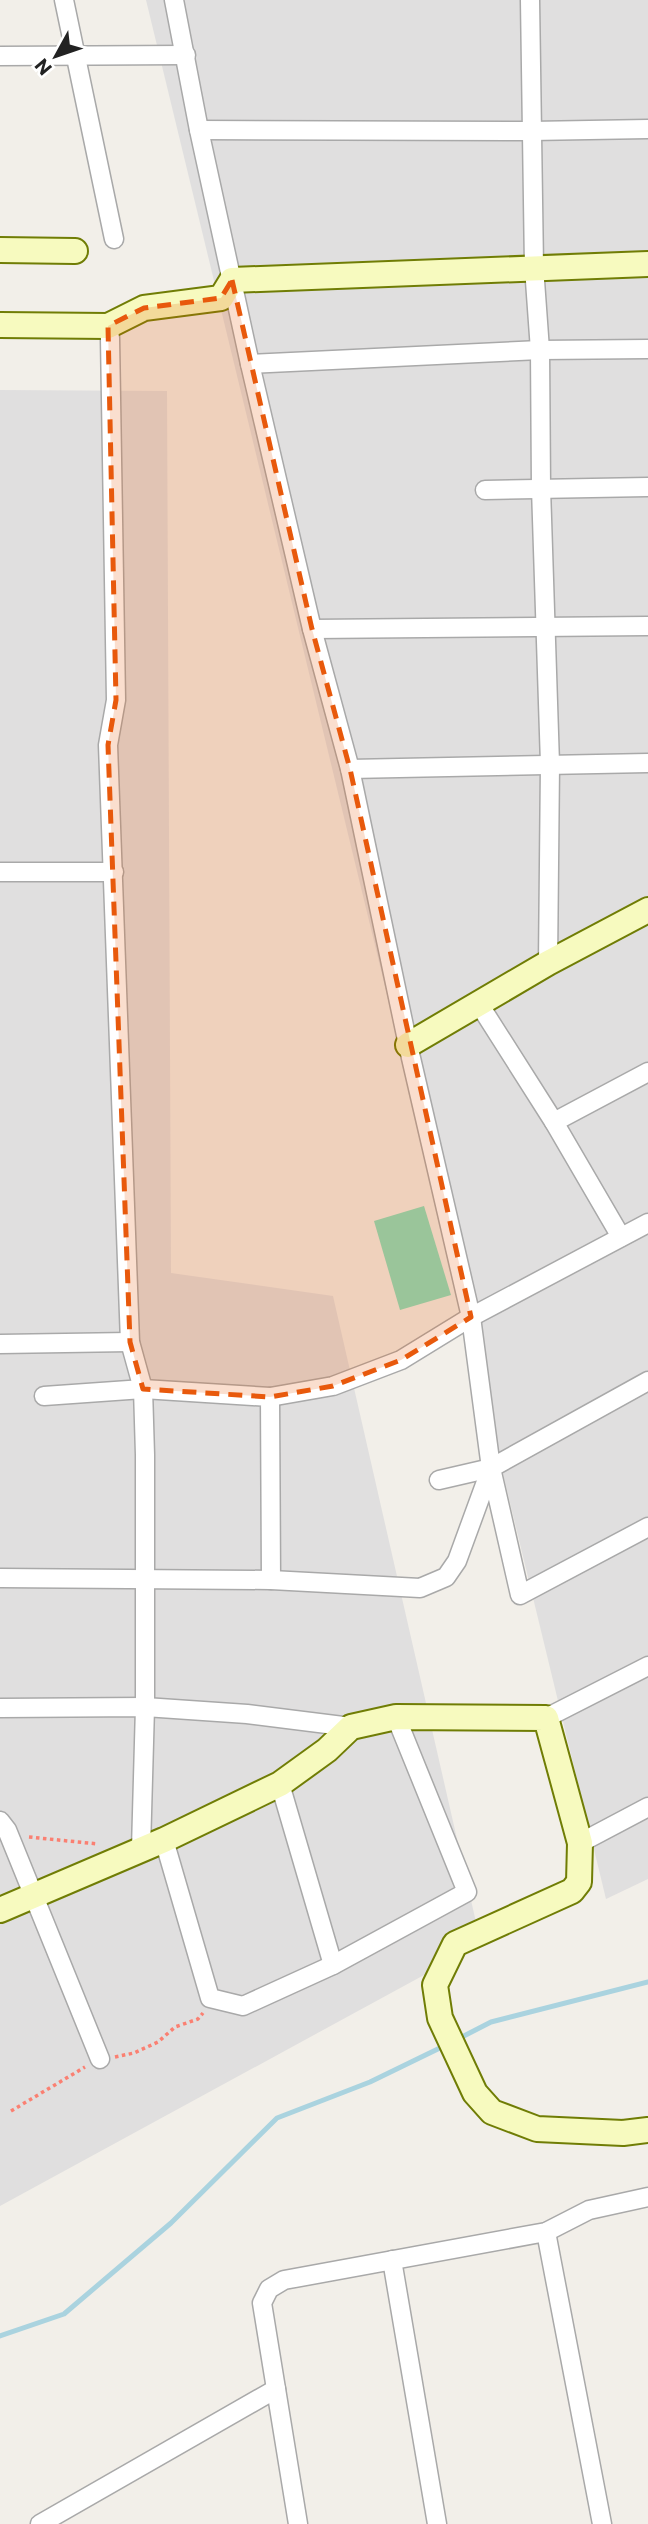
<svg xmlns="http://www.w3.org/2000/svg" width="648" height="2524" viewBox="0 0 648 2524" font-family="Commissioner,sans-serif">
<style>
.residential{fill:#e0dfdf}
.pitch{fill:#88e0be}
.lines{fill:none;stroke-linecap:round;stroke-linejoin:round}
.stream{stroke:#aad3df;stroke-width:5}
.street-casing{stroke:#a9a9a9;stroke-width:21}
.secondary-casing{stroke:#707d05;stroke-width:28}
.path{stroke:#fa8072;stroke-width:3.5;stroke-dasharray:3.5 3.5;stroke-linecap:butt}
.street{stroke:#fff;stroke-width:18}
.secondary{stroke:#f7fabf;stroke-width:24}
.marked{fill:#e8590c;fill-opacity:0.2;stroke:#e8590c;stroke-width:5;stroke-dasharray:14 9;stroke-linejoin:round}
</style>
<rect width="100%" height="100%" fill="#f2efe9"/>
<!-- residential -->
<g class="residential">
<path d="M 146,0 L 648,0 L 648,1879 L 606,1899 Z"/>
<path d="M 0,390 L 167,391 L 171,1273 L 333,1296 L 481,1944 L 0,2206 Z"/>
</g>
<!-- pitch -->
<path class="pitch" d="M 424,1206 L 451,1295 L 400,1310 L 374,1221 Z"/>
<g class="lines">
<!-- stream -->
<g class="stream">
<path d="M 456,2040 L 491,2022 L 648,1982"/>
<path d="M 0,2336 L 64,2314 L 171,2223 L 277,2118 L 370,2082 L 444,2046"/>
</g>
<defs>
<g id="street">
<path d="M 64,0 L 114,239"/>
<path d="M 174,0 L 199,130 L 250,364 L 312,629 L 350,769 L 408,1045 L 471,1317 L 491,1468 L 520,1595 L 648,1527"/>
<path d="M 530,0 L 534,267 L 540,350 L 541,488 L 550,764 L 548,963"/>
<path d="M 0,56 L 186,55"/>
<path d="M 199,130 L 531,131 L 648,129"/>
<path d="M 108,326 L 110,338 L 116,700 L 108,745 L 130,1342 L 143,1389 L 145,1455 L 145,1707 L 141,1849"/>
<path d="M 250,364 L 540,350 L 648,349"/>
<path d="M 485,490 L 648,487"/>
<path d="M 312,629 L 648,626"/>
<path d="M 350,769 L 648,763"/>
<path d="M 0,872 L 114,872"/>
<path d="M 479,1004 L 554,1122 L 621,1237"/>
<path d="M 554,1122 L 648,1072"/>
<path d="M 0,1344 L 130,1342"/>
<path d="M 44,1396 L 143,1389 L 270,1397 L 271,1580"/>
<path d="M 270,1397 L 333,1386 L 401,1360 L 471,1317 L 648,1223"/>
<path d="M 439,1480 L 491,1468 L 648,1381"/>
<path d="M 0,1578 L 271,1580 L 420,1588 L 446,1577 L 457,1561 L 491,1468"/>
<path d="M 0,1708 L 145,1707 L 247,1714 L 351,1727"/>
<path d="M 546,1718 L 648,1666"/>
<path d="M 280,1784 L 333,1965"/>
<path d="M 0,1821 L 7,1830 L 100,2059"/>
<path d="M 164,1840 L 210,1998 L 243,2006 L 333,1965 L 467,1892 L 396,1717"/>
<path d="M 580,1843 L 648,1807"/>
<path d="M 546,2232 L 602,2524"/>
<path d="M 392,2260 L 437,2524"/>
<path d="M 40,2524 L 276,2389"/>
<path d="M 298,2524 L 262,2303 L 269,2289 L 284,2280 L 546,2232 L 589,2210 L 648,2197"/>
</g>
<g id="secondary">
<path d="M 0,250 L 75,251"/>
<path d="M 0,325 L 108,326 L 144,308 L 221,298 L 232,280 L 648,264"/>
<path d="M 408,1045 L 548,963 L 648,910"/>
<path d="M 0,1910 L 164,1840 L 280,1784 L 327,1750 L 351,1727 L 396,1717 L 546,1718 L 580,1843 L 579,1882 L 572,1891 L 455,1944 L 435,1985 L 440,2018 L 475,2093 L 492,2112 L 537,2129 L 623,2133 L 648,2130"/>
</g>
</defs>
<!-- street casing -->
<use href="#street" class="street-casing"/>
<!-- secondary casing -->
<use href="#secondary" class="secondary-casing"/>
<!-- path -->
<g class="path">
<path d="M 29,1837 L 98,1844"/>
<path d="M 115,2057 L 134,2053 L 158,2042 L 175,2027 L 198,2019 L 203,2013"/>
<path d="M 11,2111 L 85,2067"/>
</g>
<!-- street -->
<use href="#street" class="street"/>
<!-- secondary -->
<use href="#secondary" class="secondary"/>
</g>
<!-- marked area -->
<path class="marked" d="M 232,280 L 312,629 L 350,769 L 471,1317 L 401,1360 L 333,1386 L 270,1397 L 143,1389 L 130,1342 L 108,745 L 116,700 L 108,326 L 144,308 L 221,298 Z"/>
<!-- north arrow -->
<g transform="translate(56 56) rotate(230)" stroke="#ffffff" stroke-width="5" paint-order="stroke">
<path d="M0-5L12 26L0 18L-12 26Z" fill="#222222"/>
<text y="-10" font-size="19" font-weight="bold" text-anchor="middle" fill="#222222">N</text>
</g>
</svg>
